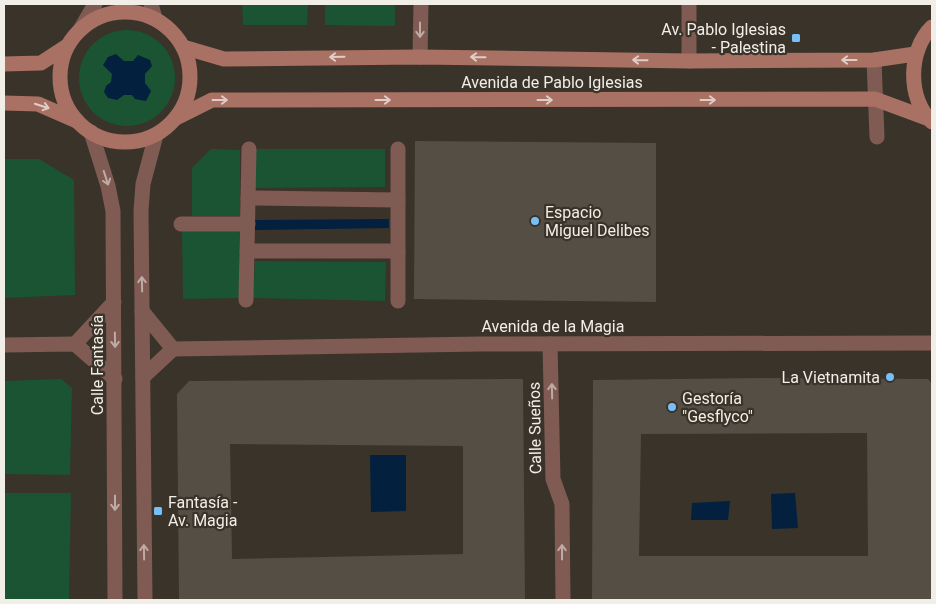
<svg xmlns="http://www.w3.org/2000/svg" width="936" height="604" viewBox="0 0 936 604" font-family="Roboto,sans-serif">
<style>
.green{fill:#1a5432}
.water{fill:#03203e}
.building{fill:#554e44;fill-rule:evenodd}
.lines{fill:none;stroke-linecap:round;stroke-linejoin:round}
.street{stroke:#7f5b53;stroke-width:15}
.secondary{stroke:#a97064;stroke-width:15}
.oneway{stroke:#beaba4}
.oneway2{stroke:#dfcec6}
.poi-dot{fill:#77c0f7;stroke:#393329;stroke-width:2}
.labels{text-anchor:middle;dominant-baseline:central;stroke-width:4.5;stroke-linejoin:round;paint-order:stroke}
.poi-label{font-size:16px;fill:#f1ede7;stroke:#393329;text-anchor:start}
.street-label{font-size:16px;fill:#f1ede7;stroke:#393329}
</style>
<rect width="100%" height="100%" fill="#393329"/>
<!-- green -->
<g class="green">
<path d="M 242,4 L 308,4 L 307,25 L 243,25 Z"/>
<path d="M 325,4 L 395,4 L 395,26 L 325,25 Z"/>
<circle cx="127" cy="78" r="48"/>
<path d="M 211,149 L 240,150 L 240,216 L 192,216 L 192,168 Z"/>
<path d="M 255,149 L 385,149 L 385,187 L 254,188 Z"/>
<path d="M 4,159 L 39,159 L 74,180 L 75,295 L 4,298 Z"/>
<path d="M 182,231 L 239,231 L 239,298 L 183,299 Z"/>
<path d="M 255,261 L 386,262 L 385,301 L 253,298 Z"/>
<path d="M 61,379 L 72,388 L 70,475 L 5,474 L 4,381 Z"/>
<path d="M 5,493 L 71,493 L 69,600 L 4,600 Z"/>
</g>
<!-- water -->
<g class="water">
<path d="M 116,54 L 124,61 L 133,61 L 138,55 L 150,60 L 152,66 L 145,74 L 145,83 L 151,91 L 146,101 L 135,99 L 132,95 L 124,95 L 117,100 L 108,98 L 104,92 L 106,86 L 111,82 L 112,74 L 103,65 L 108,57 Z"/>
<path d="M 389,219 L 389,228 L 255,230 L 255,220 Z"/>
<path d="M 370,455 L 406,455 L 406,511 L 371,512 Z"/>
<path d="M 795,493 L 798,528 L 772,529 L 771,494 Z"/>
<path d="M 730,501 L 728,520 L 691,520 L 692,503 Z"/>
</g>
<!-- building -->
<g class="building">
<path d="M 415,141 L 656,143 L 656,302 L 414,299 Z"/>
<path d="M 762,378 L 928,379 L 932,384 L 932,600 L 592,600 L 593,380 ZM 867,433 L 868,556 L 639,556 L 641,434 Z"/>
<path d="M 523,379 L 525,600 L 179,600 L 177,394 L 189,381 ZM 230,444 L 463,446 L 463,554 L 232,559 Z"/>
</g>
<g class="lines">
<!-- street -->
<g class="street">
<path d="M 151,4 L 155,18"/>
<path d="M 689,4 L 689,61"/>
<path d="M 80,30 L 95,4"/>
<path d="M 420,57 L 421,4"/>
<path d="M 874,60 L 877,137"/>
<path d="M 91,132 L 108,186 L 113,211 L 115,600"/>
<path d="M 398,149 L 398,301"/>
<path d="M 248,198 L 398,200"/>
<path d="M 181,224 L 248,224"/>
<path d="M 247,251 L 398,251"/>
<path d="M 246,300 L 249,149"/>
<path d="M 142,311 L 173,349"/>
<path d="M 75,344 L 114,302"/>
<path d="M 550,344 L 553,479 L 562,504 L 563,600"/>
<path d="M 4,345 L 75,344 L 115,379"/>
<path d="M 173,349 L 480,344 L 932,343"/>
<path d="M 143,377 L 173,349"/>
<path d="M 145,600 L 141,211 L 143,184 L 156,135"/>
</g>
<!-- secondary -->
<g class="secondary">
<circle cx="125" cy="77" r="65"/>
<path d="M 183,47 L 224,59 L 420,57 L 689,61 L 874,60 L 915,54"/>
<path d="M 4,64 L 41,63 L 67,46"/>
<path d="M 4,103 L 38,104 L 77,121"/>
<path d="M 176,118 L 212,100 L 875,99 L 929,119"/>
<path d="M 932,122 C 907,99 908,50 932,27"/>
</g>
</g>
<!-- one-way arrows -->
<defs><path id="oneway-shaft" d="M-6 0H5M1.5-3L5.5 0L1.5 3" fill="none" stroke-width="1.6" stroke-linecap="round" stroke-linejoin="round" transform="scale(1.25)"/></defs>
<g class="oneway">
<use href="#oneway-shaft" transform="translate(420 30) rotate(90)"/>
<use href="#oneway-shaft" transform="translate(106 178) rotate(72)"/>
<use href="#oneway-shaft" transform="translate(142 284) rotate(-91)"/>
<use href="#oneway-shaft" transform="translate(115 340) rotate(89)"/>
<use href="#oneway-shaft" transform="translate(552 391) rotate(-91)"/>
<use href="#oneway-shaft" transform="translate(115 503) rotate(90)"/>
<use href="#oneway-shaft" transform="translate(144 552) rotate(-91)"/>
<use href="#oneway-shaft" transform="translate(562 552) rotate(-90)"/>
</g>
<g class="oneway2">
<use href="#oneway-shaft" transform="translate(337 57) rotate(179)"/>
<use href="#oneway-shaft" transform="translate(478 57) rotate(-179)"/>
<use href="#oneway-shaft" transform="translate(640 60) rotate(-179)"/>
<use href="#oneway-shaft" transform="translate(849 60) rotate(-180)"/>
<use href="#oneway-shaft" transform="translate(220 100)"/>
<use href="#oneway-shaft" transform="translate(383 100)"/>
<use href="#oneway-shaft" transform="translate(545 100)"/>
<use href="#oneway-shaft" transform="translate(708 100)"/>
<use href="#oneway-shaft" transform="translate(42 106) rotate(18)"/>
</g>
<!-- markers -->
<g class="poi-dot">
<rect x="791" y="33" width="10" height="10" rx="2.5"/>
<circle cx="535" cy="221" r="5"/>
<circle cx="890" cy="377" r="5"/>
<circle cx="672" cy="407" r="5"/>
<rect x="153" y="506" width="10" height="10" rx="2.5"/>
</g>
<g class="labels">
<!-- poi labels -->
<g class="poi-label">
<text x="786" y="29" text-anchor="end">Av. Pablo Iglesias<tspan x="786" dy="18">- Palestina</tspan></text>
<text x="545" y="212">Espacio<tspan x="545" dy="18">Miguel Delibes</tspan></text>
<text x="880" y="377" text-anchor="end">La Vietnamita</text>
<text x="682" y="398">Gestoría<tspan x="682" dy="18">"Gesflyco"</tspan></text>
<text x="168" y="502">Fantasía -<tspan x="168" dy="18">Av. Magia</tspan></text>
</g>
<!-- street labels -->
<g class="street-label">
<text x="552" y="82">Avenida de Pablo Iglesias</text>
<text x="553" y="326">Avenida de la Magia</text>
<text transform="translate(97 365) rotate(-90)">Calle Fantasía</text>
<text transform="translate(535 428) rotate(-91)">Calle Sueños</text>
</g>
</g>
<!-- border -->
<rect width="936" height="604" fill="none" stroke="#f1ede7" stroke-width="10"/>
</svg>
